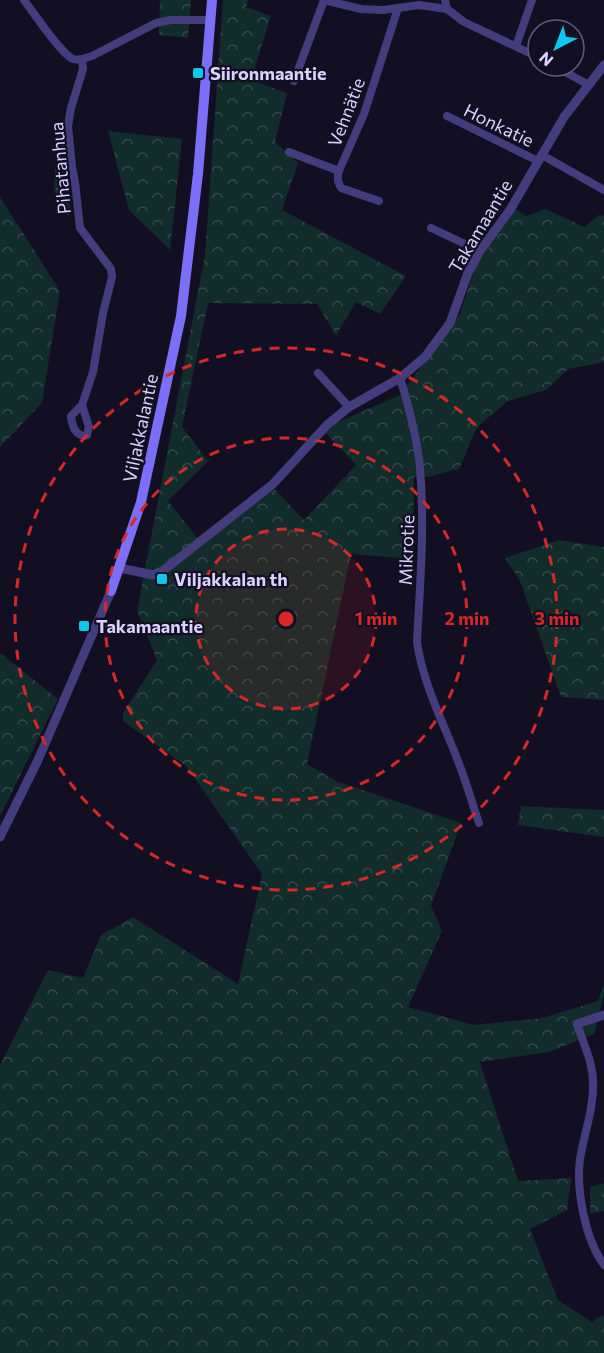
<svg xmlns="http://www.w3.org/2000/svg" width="604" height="1353" viewBox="0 0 604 1353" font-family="Commissioner,sans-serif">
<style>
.green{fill:url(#green-dots)}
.forest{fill:url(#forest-crowns)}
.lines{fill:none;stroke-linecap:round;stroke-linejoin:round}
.minor{stroke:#433d7e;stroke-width:8}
.tertiary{stroke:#433d7e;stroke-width:9}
.secondary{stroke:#7b6ff7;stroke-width:10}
.ring{fill:none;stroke:#d62828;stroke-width:3;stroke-dasharray:10 8}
.poi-dot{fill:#0dc8ed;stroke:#130f22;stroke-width:2}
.labels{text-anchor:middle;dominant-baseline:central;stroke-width:4.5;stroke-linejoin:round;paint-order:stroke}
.poi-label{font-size:18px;font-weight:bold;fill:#dad2fd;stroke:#130f22;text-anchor:start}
.street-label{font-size:18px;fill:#dad2fd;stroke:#130f22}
.centre{fill:#d62828;stroke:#130f22;stroke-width:3}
.ring-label{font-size:18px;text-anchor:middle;font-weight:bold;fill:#d62828;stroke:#130f22;stroke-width:4.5;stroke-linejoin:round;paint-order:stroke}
</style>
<defs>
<pattern id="green-dots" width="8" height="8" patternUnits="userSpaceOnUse" patternTransform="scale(1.5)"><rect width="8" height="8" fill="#122b2b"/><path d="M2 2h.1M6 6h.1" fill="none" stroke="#34494b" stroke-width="1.8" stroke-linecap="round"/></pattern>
<pattern id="forest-crowns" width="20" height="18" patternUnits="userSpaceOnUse" patternTransform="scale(1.5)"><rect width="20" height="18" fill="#122b2b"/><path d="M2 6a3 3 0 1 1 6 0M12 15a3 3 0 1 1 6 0" fill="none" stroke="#34494b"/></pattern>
</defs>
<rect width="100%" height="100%" fill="#130f22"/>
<!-- green -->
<path class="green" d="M 64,139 L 63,171 L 71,213 L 69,216 C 46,206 56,158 60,140 Z"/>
<!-- forest -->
<g class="forest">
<path d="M 160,0 L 191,0 L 188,38 L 159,35 Z"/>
<path d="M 223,0 L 248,0 L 246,7 L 271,16 L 251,80 L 287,93 L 275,142 L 298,163 L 282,210 L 406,276 L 380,314 L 356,302 L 336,335 L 317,304 L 208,303 L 182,427 L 208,461 L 168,501 L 200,541 L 269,483 L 304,520 L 356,465 L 322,429 L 400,395 L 460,314 L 476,265 L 516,209 L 526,216 L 546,209 L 584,227 L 599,215 L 604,216 L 604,362 L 568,369 L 546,390 L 508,401 L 477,427 L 459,469 L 427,477 L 414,477 L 413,559 L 351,554 L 307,764 L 336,781 L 461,823 L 431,906 L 442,931 L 408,1007 L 474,1025 L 542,1018 L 598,1001 L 604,984 L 604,993 L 594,1034 L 549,1052 L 480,1062 L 518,1181 L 571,1178 L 567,1210 L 530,1229 L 558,1300 L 592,1322 L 602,1315 L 604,1317 L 604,1353 L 0,1353 L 0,1065 L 48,970 L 83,978 L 101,935 L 133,917 L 238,984 L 262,874 L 186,766 L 123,721 L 123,713 L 157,660 L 137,611 L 205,255 Z"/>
<path d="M 108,131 L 182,139 L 170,250 L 129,210 Z"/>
<path d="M 0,197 L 60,291 L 42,403 L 0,447 Z"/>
<path d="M 559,540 L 604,547 L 604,700 L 561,697 L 520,581 L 505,558 Z"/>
<path d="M 0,653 L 58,699 L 0,816 Z"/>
<path d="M 521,806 L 604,810 L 604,837 L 518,825 Z"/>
<path d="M 604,1183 L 604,1211 L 590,1214 L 590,1187 Z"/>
</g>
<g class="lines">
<!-- minor -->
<g class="minor">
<path d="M 24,0 C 33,12 61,54 73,59 C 79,61 86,58 92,56 L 156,23 L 171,20 L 211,20"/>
<path d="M 324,0 L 361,9 L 383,10 L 419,5 L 447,9"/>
<path d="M 445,0 L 447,9 L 464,22 L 538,57"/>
<path d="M 516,46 L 532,0"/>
<path d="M 82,60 L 83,69 L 71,108 L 68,126 L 72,167 L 75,182 L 80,228 L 111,269 L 112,277 L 103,313 L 93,372 L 82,405 L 89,427 L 87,435 L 83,436 C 74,433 72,425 71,416 L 82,405"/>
<path d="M 554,66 L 589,85"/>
<path d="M 294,81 L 324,0"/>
<path d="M 447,116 L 538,161"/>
<path d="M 289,152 L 339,171"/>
<path d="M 542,155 L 604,190"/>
<path d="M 379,201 L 341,188 L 338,181 L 338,173 L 364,114 L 398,8"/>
<path d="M 431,228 L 480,251"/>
<path d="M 318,373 L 349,407"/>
<path d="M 400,378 C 409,407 417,437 420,468 C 425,526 420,584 417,642 C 423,684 443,722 458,761 C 466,781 472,803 479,823"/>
<path d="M 577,1024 C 583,1042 593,1063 593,1082 C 594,1108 584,1134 580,1159 C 576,1190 585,1239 604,1265"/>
</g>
<!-- tertiary -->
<g class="tertiary">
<path d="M 120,568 L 153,575 L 164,570 L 273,484 L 327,425 L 349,407 L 400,378 L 425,357 L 450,323 L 468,273 L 480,251 L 510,210 L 564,117 L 604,65"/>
<path d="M 0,837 L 38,760 L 111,591"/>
<path d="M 577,1024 L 604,1015"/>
</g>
<!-- secondary -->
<path class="secondary" d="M 111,591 L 141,502 L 181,316 L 198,174 L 212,0"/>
</g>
<!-- distance rings -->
<circle cx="286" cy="619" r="90" fill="#d62828" fill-opacity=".12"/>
<g class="ring">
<circle cx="286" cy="619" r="90"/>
<circle cx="286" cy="619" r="181"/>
<circle cx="286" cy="619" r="271"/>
</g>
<!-- markers -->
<g class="poi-dot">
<rect x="192" y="67" width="12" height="12" rx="3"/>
<rect x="156" y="573" width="12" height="12" rx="3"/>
<rect x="78" y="620" width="12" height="12" rx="3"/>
</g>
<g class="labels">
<!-- poi labels -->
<g class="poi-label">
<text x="210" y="73">Siironmaantie</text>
<text x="174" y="579">Viljakkalan th</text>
<text x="96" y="626">Takamaantie</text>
</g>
<!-- street labels -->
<g class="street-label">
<text transform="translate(346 112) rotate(-69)">Vehnätie</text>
<text transform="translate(499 125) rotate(26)">Honkatie</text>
<text transform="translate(60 168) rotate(-95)">Pihatanhua</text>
<text transform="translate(480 226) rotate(-59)">Takamaantie</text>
<text transform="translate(140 428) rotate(-78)">Viljakkalantie</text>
<text transform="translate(406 550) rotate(-88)">Mikrotie</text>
</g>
</g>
<circle cx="286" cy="619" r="9" class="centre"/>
<g class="ring-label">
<text x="376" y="625">1 min</text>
<text x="467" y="625">2 min</text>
<text x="557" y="625">3 min</text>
</g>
<!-- north arrow -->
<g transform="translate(556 48) rotate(222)"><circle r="28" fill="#130f22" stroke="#635d7a" stroke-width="1.5"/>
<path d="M0-4.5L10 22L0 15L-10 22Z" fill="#0dc8ed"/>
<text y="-9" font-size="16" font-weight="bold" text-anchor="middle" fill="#dad2fd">N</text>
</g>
</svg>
